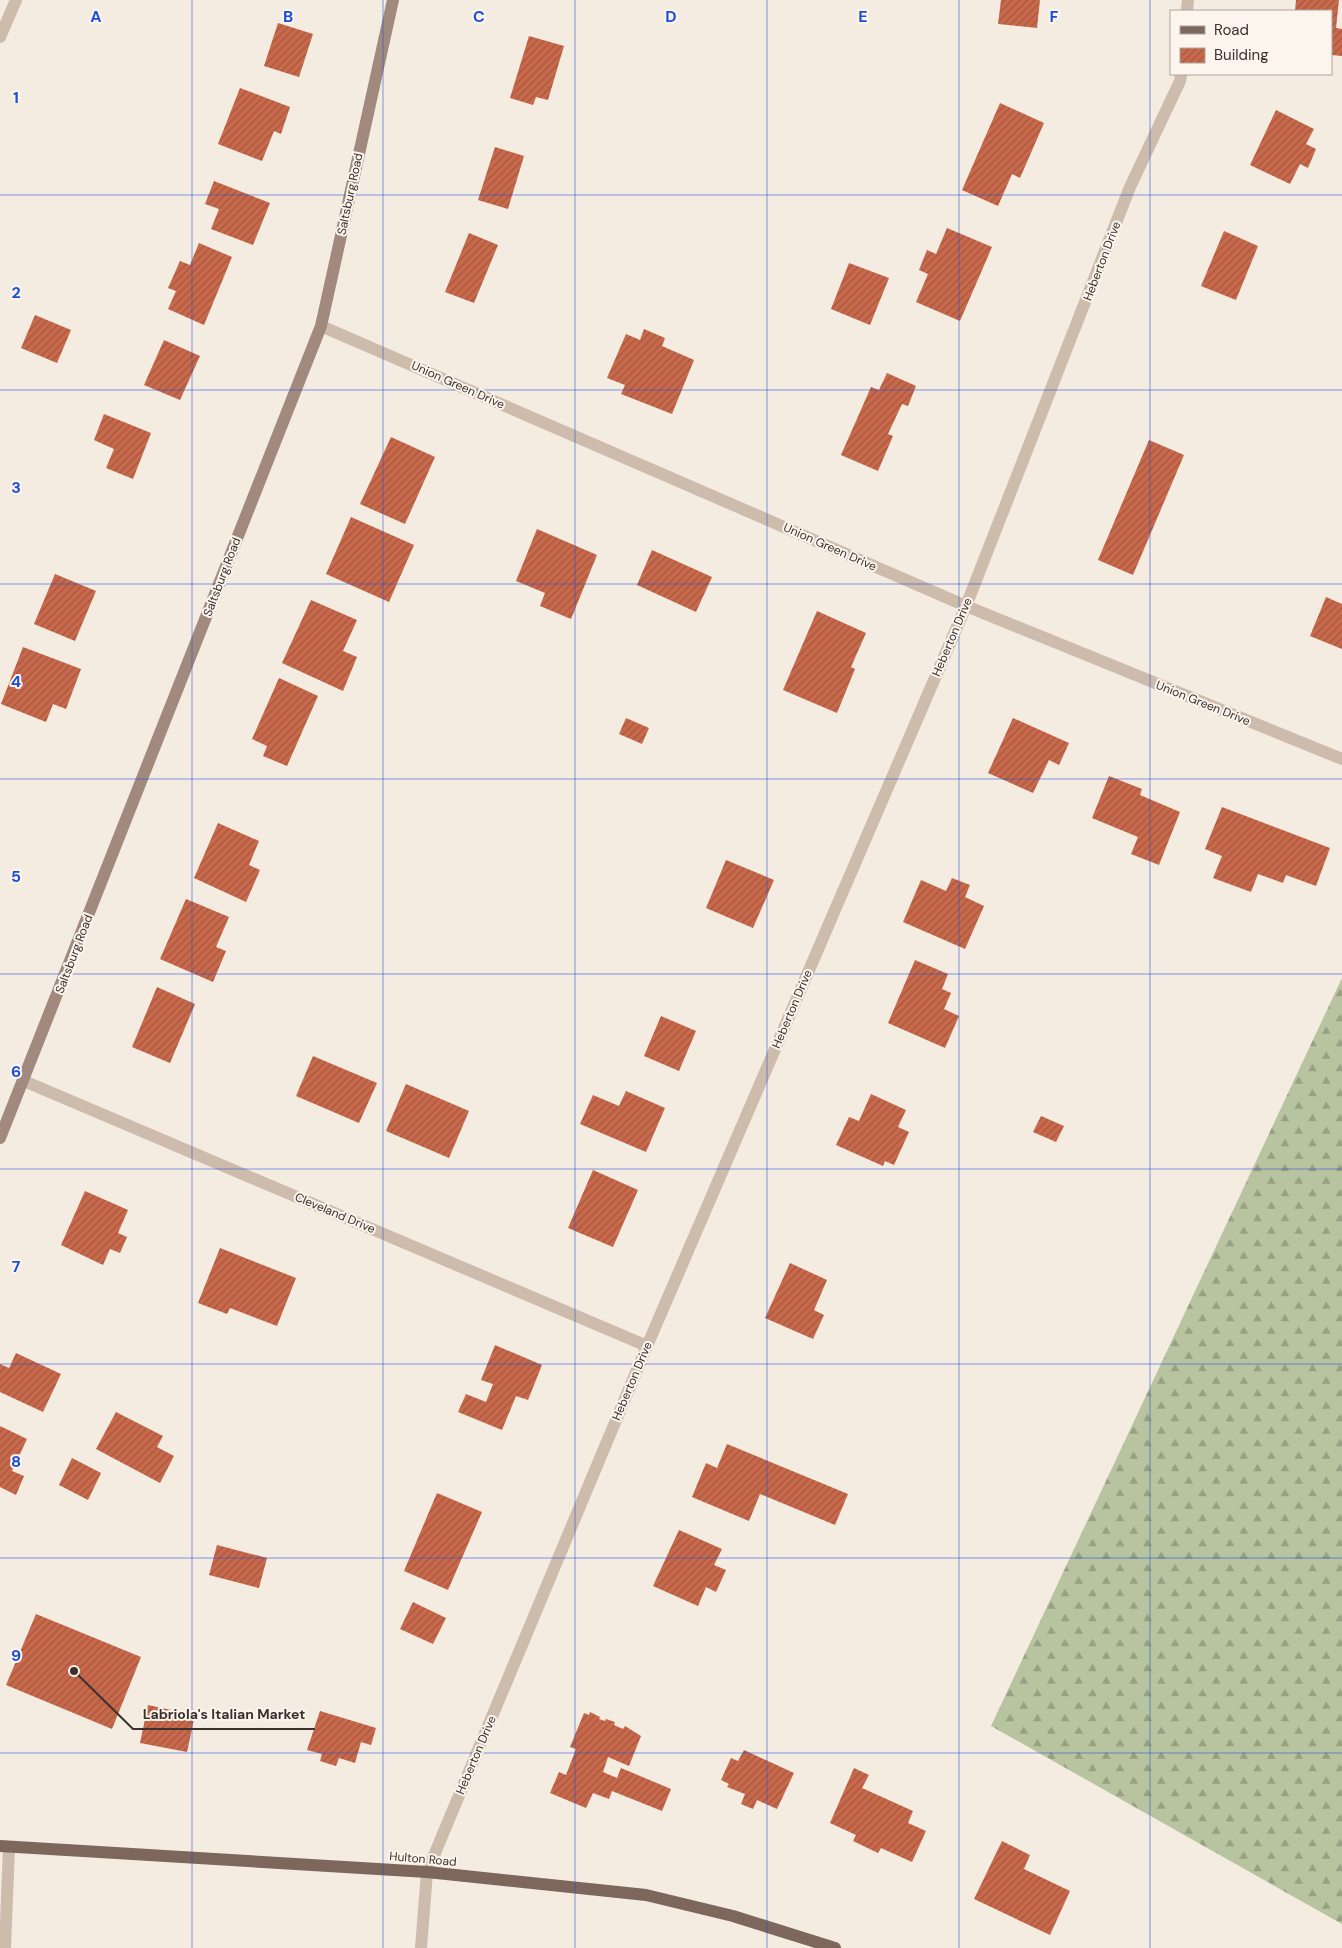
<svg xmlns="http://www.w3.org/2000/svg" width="1342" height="1948" viewBox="0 0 1342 1948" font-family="'DM Sans',sans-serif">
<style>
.forest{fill:url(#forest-firs)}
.building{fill:url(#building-hatch)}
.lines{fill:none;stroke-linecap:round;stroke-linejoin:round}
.lane{stroke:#cdbbac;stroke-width:12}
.street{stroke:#cdbbac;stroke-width:12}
.secondary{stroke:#a18a7d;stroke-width:12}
.primary{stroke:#7d675c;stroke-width:12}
.grid{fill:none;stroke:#1d4ed8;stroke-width:1;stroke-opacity:0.55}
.labels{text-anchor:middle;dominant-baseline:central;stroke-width:4;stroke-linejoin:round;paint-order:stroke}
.street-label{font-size:12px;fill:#3b302b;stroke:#fbf5ee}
.grid-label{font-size:16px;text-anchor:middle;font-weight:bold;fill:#1d4ed8;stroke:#fbf5ee;stroke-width:4;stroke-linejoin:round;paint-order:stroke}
.leader{fill:none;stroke:#3b302b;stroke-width:2}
.callout-dot{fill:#3b302b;stroke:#fbf5ee;stroke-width:2}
.callout-label{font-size:14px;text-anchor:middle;font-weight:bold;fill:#3b302b;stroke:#fbf5ee;stroke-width:4;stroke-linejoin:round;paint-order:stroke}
</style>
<defs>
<pattern id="forest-firs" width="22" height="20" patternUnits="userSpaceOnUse" patternTransform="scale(1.25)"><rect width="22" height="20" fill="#b8c4a0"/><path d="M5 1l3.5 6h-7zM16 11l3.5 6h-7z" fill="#97a083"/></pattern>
<pattern id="building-hatch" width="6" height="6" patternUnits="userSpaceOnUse" patternTransform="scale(1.25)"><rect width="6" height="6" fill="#c8694b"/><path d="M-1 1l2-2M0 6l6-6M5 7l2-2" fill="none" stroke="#a4573f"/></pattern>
</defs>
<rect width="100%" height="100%" fill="#f4ebe1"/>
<!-- forest -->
<path class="forest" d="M 1342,978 L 1342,1924 L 991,1726 Z"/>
<!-- building -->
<g class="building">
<path d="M 1001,0 L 1040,0 L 1037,28 L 998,24 Z"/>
<path d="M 1296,0 L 1339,0 L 1336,28 L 1342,29 L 1342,56 L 1331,55 L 1331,11 L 1295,11 Z"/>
<path d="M 278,23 L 313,34 L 299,77 L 264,66 Z"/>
<path d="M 529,36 L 564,46 L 548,100 L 536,97 L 533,105 L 510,98 Z"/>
<path d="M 240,88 L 290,107 L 281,134 L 274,131 L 262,161 L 218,144 Z"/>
<path d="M 1000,103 L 1044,123 L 1020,178 L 1012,174 L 998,206 L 962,190 Z"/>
<path d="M 1276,110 L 1314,129 L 1306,144 L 1316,149 L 1308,168 L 1300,164 L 1290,184 L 1250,165 Z"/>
<path d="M 495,147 L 524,156 L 508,209 L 478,200 Z"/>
<path d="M 214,181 L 270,203 L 253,245 L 211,229 L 219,209 L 205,204 Z"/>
<path d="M 947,228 L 992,247 L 960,321 L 916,302 L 928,274 L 919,270 L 927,250 L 936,254 Z"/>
<path d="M 1224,231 L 1258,246 L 1236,300 L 1201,286 Z"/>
<path d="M 469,233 L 498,245 L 474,303 L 445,292 Z"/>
<path d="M 199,243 L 232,257 L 204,325 L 168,309 L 176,291 L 168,288 L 180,261 L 190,265 Z"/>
<path d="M 849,263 L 889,278 L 870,325 L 831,309 Z"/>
<path d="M 35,315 L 71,330 L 57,363 L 21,348 Z"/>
<path d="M 644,329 L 665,338 L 662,346 L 694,360 L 672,414 L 621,394 L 625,385 L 607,378 L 626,334 L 640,340 Z"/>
<path d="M 164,340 L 200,356 L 180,400 L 144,385 Z"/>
<path d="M 887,373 L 916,386 L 908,406 L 902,404 L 888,434 L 893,436 L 878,471 L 841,455 L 871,387 L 879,390 Z"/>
<path d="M 104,414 L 151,433 L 133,479 L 106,468 L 114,449 L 94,440 Z"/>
<path d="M 391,437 L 435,457 L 405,524 L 360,504 Z"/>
<path d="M 1149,440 L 1184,455 L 1133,575 L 1098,560 Z"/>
<path d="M 351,517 L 414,545 L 389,602 L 326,574 Z"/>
<path d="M 537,529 L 597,555 L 571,619 L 540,606 L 545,593 L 516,581 Z"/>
<path d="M 652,550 L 712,577 L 696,612 L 637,585 Z"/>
<path d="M 55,574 L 96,591 L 75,641 L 34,624 Z"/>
<path d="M 1326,597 L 1342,604 L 1342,649 L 1310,636 Z"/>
<path d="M 311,600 L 357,620 L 343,651 L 357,657 L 343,691 L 282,663 Z"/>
<path d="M 817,611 L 866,633 L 851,667 L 855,669 L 837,713 L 783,690 Z"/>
<path d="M 23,647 L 81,669 L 66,709 L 53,704 L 46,722 L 1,704 Z"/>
<path d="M 279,678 L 318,696 L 287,766 L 263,756 L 267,746 L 252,739 Z"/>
<path d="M 626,718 L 649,728 L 642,744 L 619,734 Z"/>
<path d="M 1013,718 L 1069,743 L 1059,765 L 1049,760 L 1033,793 L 988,773 Z"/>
<path d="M 1109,776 L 1142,789 L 1140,795 L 1180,812 L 1159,865 L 1131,854 L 1138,837 L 1092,818 Z"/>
<path d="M 1222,807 L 1330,848 L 1316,886 L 1286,875 L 1283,883 L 1258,874 L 1251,892 L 1213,878 L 1222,856 L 1205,849 Z"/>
<path d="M 218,823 L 259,841 L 249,865 L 260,870 L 246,902 L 194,878 Z"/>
<path d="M 726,860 L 774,880 L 753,928 L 706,908 Z"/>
<path d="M 952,878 L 970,885 L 965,897 L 984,906 L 965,949 L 903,922 L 921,880 L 946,891 Z"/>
<path d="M 186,899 L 229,917 L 216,947 L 226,951 L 213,982 L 160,959 Z"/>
<path d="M 915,960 L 948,974 L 942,989 L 951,993 L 944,1009 L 959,1016 L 945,1048 L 888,1023 Z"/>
<path d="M 157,987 L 195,1004 L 170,1063 L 132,1047 Z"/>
<path d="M 661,1016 L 696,1031 L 679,1071 L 644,1056 Z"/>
<path d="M 313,1056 L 377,1083 L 359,1123 L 296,1096 Z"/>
<path d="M 406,1084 L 469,1111 L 449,1158 L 386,1131 Z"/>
<path d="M 626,1091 L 665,1108 L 646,1152 L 580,1124 L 593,1095 L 619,1106 Z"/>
<path d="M 871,1094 L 906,1110 L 898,1127 L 909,1132 L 894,1165 L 885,1161 L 883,1166 L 836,1145 L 849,1117 L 859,1121 Z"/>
<path d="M 1041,1116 L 1064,1126 L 1056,1142 L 1033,1132 Z"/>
<path d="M 593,1170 L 638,1190 L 613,1247 L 568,1228 Z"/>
<path d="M 85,1191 L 128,1210 L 118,1233 L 127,1237 L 120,1253 L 110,1249 L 103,1265 L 61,1245 Z"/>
<path d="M 220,1248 L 296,1278 L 277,1326 L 230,1308 L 227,1314 L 198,1303 Z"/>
<path d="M 790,1263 L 827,1280 L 814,1310 L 824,1315 L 813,1339 L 765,1318 Z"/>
<path d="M 495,1345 L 542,1365 L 528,1400 L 516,1396 L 502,1430 L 458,1412 L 466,1394 L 486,1402 L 493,1384 L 481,1380 Z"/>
<path d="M 16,1353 L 61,1374 L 43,1412 L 0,1392 L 0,1364 L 9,1368 Z"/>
<path d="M 116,1412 L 163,1436 L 157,1447 L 174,1456 L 160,1483 L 96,1449 Z"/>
<path d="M 0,1426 L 27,1439 L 12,1471 L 24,1476 L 16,1495 L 0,1487 Z"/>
<path d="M 727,1444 L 848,1494 L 835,1525 L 760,1494 L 749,1521 L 692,1497 L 706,1463 L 717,1468 Z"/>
<path d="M 72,1458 L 101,1473 L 88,1500 L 59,1485 Z"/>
<path d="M 437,1493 L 482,1512 L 448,1590 L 404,1571 Z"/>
<path d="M 679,1530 L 722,1549 L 714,1565 L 726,1570 L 716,1592 L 706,1587 L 698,1606 L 653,1586 Z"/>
<path d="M 217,1545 L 267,1558 L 259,1588 L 209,1575 Z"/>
<path d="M 413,1602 L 446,1618 L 433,1644 L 400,1629 Z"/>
<path d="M 36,1614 L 141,1657 L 112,1729 L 6,1685 Z"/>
<path d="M 148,1705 L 195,1715 L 187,1752 L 140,1743 Z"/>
<path d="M 320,1711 L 376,1728 L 371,1745 L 361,1742 L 355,1763 L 339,1758 L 336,1766 L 320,1761 L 322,1754 L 307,1750 Z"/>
<path d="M 590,1712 L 600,1717 L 599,1719 L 605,1721 L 606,1719 L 615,1722 L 614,1725 L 623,1729 L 625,1726 L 641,1736 L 629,1766 L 608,1757 L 603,1772 L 617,1778 L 621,1768 L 671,1789 L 662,1811 L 612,1791 L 609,1799 L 593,1793 L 586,1808 L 550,1793 L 559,1772 L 566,1775 L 576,1749 L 570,1747 L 584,1713 L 589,1715 Z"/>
<path d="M 744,1750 L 794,1773 L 777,1809 L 757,1800 L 753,1809 L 741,1804 L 745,1794 L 727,1787 L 729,1784 L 721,1780 L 731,1758 L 738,1761 Z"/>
<path d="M 854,1768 L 869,1775 L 862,1788 L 913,1811 L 908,1823 L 926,1831 L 912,1862 L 881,1848 L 878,1853 L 853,1841 L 856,1835 L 830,1823 Z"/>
<path d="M 1002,1841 L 1030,1855 L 1024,1869 L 1070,1891 L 1050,1935 L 974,1899 Z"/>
</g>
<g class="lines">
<!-- lane -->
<g class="lane">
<path d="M 0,37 L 16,0"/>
<path d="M 5,1948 L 9,1847"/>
</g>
<!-- street -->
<g class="street">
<path d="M 1187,11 L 1188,0"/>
<path d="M 321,326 L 966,606 L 1342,759"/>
<path d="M 24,1081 L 647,1346"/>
<path d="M 421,1948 L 427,1872 L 647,1346 L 966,606 L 1130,187 L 1180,81 L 1181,74"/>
</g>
<!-- secondary -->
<path class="secondary" d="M 0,1138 L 321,326 L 393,0"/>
<!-- primary -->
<path class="primary" d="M 0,1846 L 427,1872 L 646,1895 L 733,1916 L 835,1948"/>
</g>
<!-- grid -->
<path class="grid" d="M 192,0 L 192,1948M 383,0 L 383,1948M 575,0 L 575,1948M 767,0 L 767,1948M 959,0 L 959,1948M 1150,0 L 1150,1948M 0,195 L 1342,195M 0,390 L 1342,390M 0,584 L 1342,584M 0,779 L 1342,779M 0,974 L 1342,974M 0,1169 L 1342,1169M 0,1364 L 1342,1364M 0,1558 L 1342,1558M 0,1753 L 1342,1753"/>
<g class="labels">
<!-- street labels -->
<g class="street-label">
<text transform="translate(350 194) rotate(-78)">Saltsburg Road</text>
<text transform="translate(1102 261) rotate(-69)">Heberton Drive</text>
<text transform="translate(458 385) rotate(24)">Union Green Drive</text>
<text transform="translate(830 547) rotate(24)">Union Green Drive</text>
<text transform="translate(222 577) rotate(-69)">Saltsburg Road</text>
<text transform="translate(952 637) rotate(-67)">Heberton Drive</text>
<text transform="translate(1203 703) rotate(22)">Union Green Drive</text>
<text transform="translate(74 954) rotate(-69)">Saltsburg Road</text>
<text transform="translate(792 1009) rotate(-67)">Heberton Drive</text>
<text transform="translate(335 1213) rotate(23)">Cleveland Drive</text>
<text transform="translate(632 1381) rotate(-67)">Heberton Drive</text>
<text transform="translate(476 1755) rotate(-67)">Heberton Drive</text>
<text transform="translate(423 1859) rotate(5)">Hulton Road</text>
</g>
</g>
<g class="grid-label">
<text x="96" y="22">A</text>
<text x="288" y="22">B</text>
<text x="479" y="22">C</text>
<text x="671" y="22">D</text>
<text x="863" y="22">E</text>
<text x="1054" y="22">F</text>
<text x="16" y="103">1</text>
<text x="16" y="298">2</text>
<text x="16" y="493">3</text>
<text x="16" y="687">4</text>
<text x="16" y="882">5</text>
<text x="16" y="1077">6</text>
<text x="16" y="1272">7</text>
<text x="16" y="1467">8</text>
<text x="16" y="1661">9</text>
</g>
<!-- callouts -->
<path class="leader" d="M74 1671L133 1729H315"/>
<circle class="callout-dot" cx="74" cy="1671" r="5"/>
<g class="callout-label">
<text x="224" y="1719">Labriola's Italian Market</text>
</g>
<!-- legend -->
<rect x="1170" y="10" width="162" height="65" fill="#fbf5ee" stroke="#aea6a0"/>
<rect x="1180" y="26" width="25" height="8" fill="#7d675c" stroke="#aea6a0"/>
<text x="1214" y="35" font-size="15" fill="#3b302b">Road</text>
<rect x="1180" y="48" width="25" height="15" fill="url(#building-hatch)" stroke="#aea6a0"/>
<text x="1214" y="60" font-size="15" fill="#3b302b">Building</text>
</svg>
